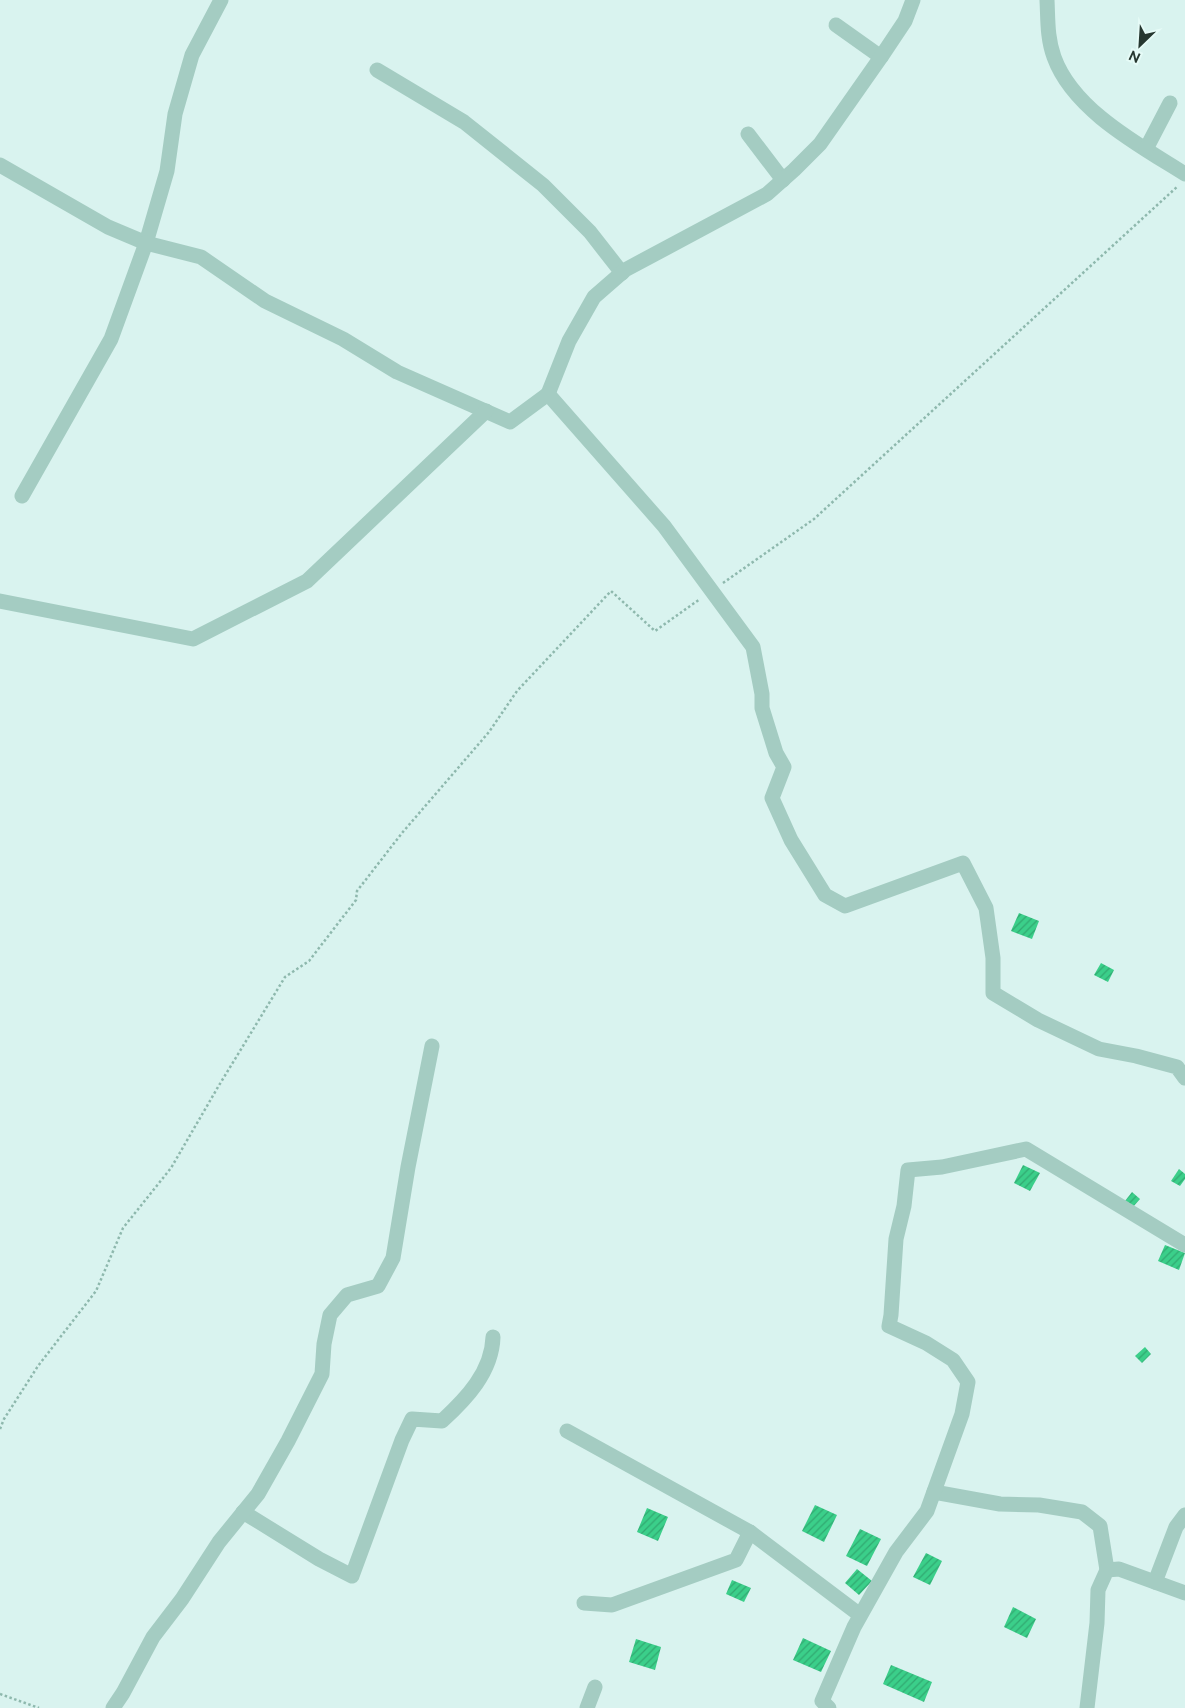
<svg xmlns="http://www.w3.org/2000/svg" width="1185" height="1708" viewBox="0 0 1185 1708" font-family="Raleway,sans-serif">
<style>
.building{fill:url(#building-hatch)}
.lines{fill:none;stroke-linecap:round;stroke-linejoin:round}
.path{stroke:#8eb8ad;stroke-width:2.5;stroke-dasharray:2.5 2.5;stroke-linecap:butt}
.minor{stroke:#a4ccc2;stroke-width:15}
</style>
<defs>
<pattern id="building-hatch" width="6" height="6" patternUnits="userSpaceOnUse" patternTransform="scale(1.25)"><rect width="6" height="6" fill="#3bcf8a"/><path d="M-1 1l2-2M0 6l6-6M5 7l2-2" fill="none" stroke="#31a971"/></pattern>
</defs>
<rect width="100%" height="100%" fill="#d9f3ef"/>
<!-- building -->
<g class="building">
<path d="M 1019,913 L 1039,921 L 1032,939 L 1011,931 Z"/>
<path d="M 1101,963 L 1114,970 L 1108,982 L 1094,975 Z"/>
<path d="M 1023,1165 L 1040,1173 L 1030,1191 L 1014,1183 Z"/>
<path d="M 1179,1169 L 1185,1174 L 1185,1179 L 1180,1186 L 1171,1181 Z"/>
<path d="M 1132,1192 L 1140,1199 L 1133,1207 L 1125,1201 Z"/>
<path d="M 1165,1245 L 1185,1253 L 1179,1270 L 1158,1261 Z"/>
<path d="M 1145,1347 L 1151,1354 L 1142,1363 L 1135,1356 Z"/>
<path d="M 815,1505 L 837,1515 L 824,1542 L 802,1531 Z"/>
<path d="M 647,1508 L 668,1517 L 658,1541 L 637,1532 Z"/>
<path d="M 860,1529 L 881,1539 L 867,1566 L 846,1556 Z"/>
<path d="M 926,1553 L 942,1561 L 930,1585 L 913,1577 Z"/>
<path d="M 857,1569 L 872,1581 L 859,1595 L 845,1583 Z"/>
<path d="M 732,1580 L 751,1588 L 744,1602 L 726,1594 Z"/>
<path d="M 1013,1607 L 1036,1619 L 1027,1638 L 1004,1627 Z"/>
<path d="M 803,1638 L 831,1651 L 821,1672 L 793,1660 Z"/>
<path d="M 636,1639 L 661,1647 L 655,1670 L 629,1662 Z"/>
<path d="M 891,1665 L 932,1682 L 924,1702 L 883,1684 Z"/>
</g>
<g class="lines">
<!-- path -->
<g class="path">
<path d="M 723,583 L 814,519 L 1178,186"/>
<path d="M 0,1429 L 4,1419 L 38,1366 L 96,1291 L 123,1228 L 171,1168 L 218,1087 L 285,977 L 309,961 L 356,900 L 357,891 L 402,833 L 489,732 L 517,691 L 611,591 L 655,631 L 700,599"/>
<path d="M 0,1694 L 39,1708"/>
</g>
<!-- minor -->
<g class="minor">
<path d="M 1047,0 C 1048,19 1047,38 1054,57 C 1073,110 1139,145 1185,174"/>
<path d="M 836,25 L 881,57"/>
<path d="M 377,70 L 464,122 L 543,185 L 590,232 L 622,273"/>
<path d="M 748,134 L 783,180"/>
<path d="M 1146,149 L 1170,103"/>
<path d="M 0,165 L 108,227 L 146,243 L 167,171 L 175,114 L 192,55 L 221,0"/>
<path d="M 548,394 L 569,341 L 594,297 L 625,270 L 767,194 L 794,170 L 820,144 L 881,57 L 905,21 L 913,0"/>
<path d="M 22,496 L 111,339 L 146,243 L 201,257 L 265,301 L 343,339 L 397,372 L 510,422 L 548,394 L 664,526 L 753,647 L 762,694 L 762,708 L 776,753 L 784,767 L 772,798 L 791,840 L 825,895 L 845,906 L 963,863 L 986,908 L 993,958 L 993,993 L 1038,1020 L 1099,1049 L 1136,1056 L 1177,1067 L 1185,1078"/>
<path d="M 0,601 L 193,639 L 307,581 L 486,411"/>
<path d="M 567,1431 L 750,1532"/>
<path d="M 934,1492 L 1000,1504 L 1039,1505 L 1082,1512 L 1100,1526 L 1107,1570"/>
<path d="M 243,1512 L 319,1559 L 352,1576 L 402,1440 L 412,1419 L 442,1421 C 466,1399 492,1372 493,1337"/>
<path d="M 1155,1582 L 1176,1527 L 1185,1515"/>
<path d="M 584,1603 L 612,1605 L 736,1560 L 750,1532 L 860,1615"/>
<path d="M 113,1708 L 123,1693 L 153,1637 L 182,1599 L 219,1542 L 258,1494 L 288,1441 L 322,1374 L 324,1344 L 330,1315 L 347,1295 L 378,1286 L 393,1258 L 408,1167 L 432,1046"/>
<path d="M 587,1708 L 595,1687"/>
<path d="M 829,1708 L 822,1701 L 854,1627 L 896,1552 L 927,1511 L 962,1414 L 968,1382 L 953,1360 L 926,1343 L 889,1326 L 891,1315 L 896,1239 L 904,1206 L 908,1170 L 942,1167 L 1026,1149 L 1185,1245"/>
<path d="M 1087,1708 L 1097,1623 L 1098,1590 L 1107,1570 L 1119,1569 L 1185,1593"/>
</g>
</g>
<!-- north arrow -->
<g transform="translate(1140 45) rotate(205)" stroke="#e6fbf7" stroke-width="4" paint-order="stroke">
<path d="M0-4L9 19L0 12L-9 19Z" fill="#263730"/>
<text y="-8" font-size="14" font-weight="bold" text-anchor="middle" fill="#263730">N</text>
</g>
</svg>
